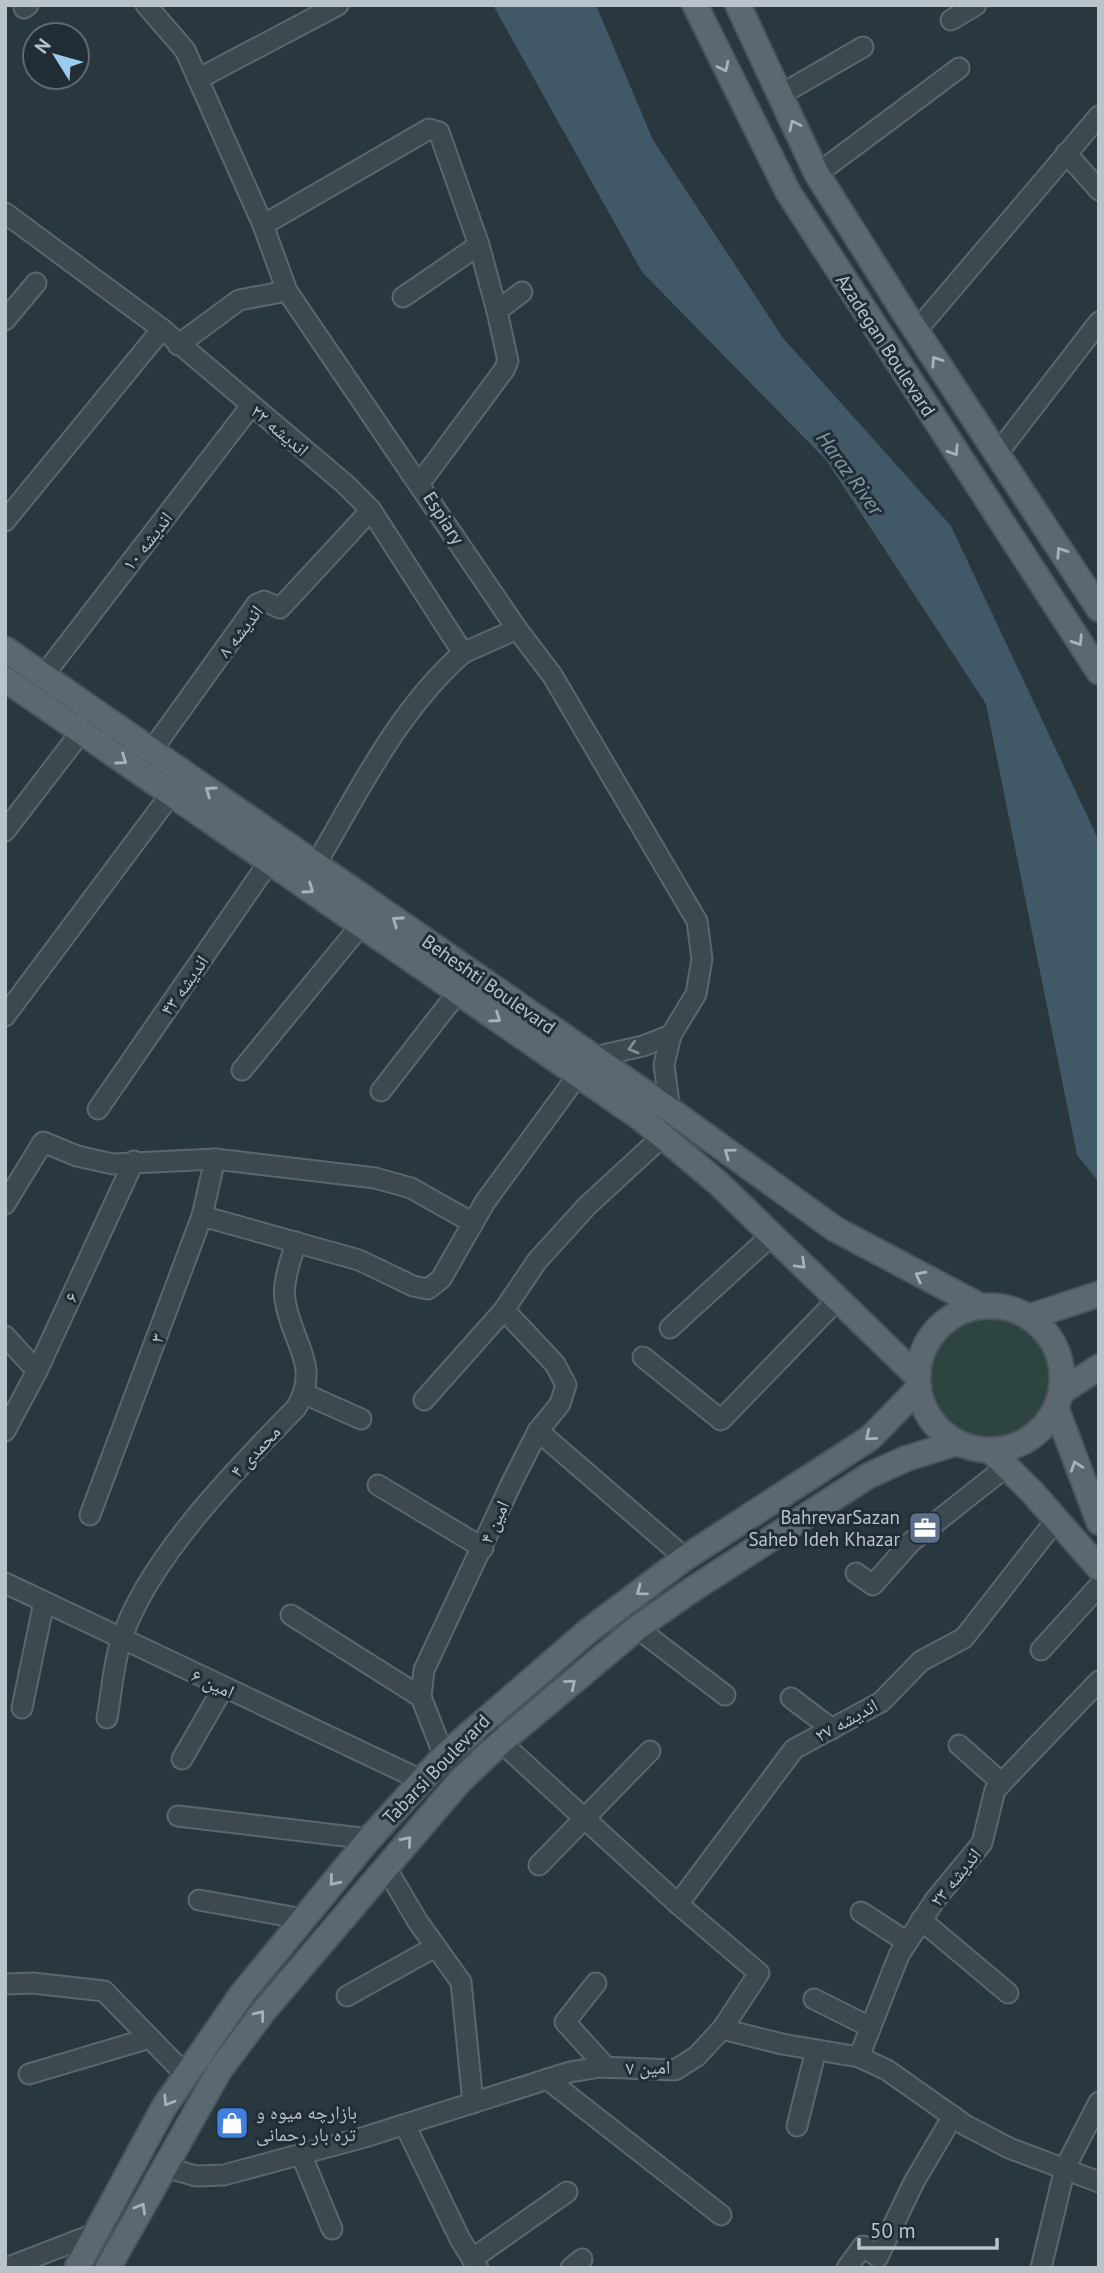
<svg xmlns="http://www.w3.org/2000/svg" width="1104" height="2273" viewBox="0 0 1104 2273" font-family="'PT Sans','Noto Naskh Arabic',sans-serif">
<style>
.green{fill:#2e4440}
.water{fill:#415867}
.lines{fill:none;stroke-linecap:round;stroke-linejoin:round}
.minor-casing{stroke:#5b666d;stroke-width:23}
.major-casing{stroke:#4a545c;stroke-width:28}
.minor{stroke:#3d484f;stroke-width:19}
.major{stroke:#5b686f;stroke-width:24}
.oneway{stroke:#a7b1b8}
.oneway2{stroke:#828c93}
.labels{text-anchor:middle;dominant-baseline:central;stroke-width:6;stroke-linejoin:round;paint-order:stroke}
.street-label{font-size:19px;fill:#bac3ca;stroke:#222d35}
.poi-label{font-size:19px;fill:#bac3ca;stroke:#222d35;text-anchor:end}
.water-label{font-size:21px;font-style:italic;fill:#7d99aa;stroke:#222d35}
</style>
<rect width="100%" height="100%" fill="#29373f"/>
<!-- green -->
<circle class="green" cx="990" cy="1378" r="72"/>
<!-- water -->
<path class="water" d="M 493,5 L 596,5 L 653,140 L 783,338 L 951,526 L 1099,841 L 1099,1182 L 1077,1155 L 986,704 L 826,460 L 642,272 Z"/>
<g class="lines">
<defs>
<g id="minor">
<path d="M 146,5 L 185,50 L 263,225 L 287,291 L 517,629 L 552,675 L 697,921 L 702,959 L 696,994 L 671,1035 L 664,1065 L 670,1110"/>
<path d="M 24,8 L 28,5"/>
<path d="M 951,20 L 976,5"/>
<path d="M 198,79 L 338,5"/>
<path d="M 780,95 L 863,47"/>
<path d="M 1066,153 L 1099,190"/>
<path d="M 817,174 L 959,68"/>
<path d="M 5,213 L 162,329 L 345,484 L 371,510 L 463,653 L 517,629"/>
<path d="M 263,225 L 429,129 L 439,132 L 479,245 L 497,311"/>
<path d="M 403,297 L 479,245"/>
<path d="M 5,320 L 36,283"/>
<path d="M 916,331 L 1099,116"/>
<path d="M 178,345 L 239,300 L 287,291"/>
<path d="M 997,454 L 1099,322"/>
<path d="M 420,483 L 504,370 L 508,361 L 497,311 L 522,292"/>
<path d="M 5,521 L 162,329"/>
<path d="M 44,675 L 251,406"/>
<path d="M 152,750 L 257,604 L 264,601 L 280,608 L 284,604 L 371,510"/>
<path d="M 5,831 L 81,732"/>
<path d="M 316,864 C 359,791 398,710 463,653"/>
<path d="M 5,1016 L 171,794"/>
<path d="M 594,1057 L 643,1046 L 671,1035"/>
<path d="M 242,1070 L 361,925"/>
<path d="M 381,1091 L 458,992"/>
<path d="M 98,1109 L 269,862"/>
<path d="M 5,1204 L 43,1142 L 77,1156 L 113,1164 L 215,1159 L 375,1178 L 411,1188 L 473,1223"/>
<path d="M 202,1216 L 359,1260 L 413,1286 L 428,1289 L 441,1279 L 485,1202 L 578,1075"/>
<path d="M 670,1328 L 772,1235"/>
<path d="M 5,1336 L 37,1371"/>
<path d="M 643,1357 L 721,1420 L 838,1299"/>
<path d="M 305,1394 L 361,1419"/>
<path d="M 424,1400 L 504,1310 L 537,1261 L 587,1206 L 663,1136"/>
<path d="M 5,1431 L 37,1371 L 134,1161"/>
<path d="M 538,1431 L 685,1558"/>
<path d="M 378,1485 L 483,1548"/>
<path d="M 90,1515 L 202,1216 L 215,1159"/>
<path d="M 856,1573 L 873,1585 L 911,1542 L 1007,1466"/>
<path d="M 5,1583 L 421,1780"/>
<path d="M 291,1615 L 421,1697"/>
<path d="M 637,1628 L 725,1695"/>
<path d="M 1041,1650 L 1099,1586"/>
<path d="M 791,1698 L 832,1729"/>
<path d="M 22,1708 L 44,1602"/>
<path d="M 107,1718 C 112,1692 113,1663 122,1638 C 148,1559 238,1467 296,1408 C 322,1366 291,1342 285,1300 C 282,1282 291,1260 296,1242"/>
<path d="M 490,1732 L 678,1904 L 759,1973 L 722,2029"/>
<path d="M 959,1745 L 1002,1783"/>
<path d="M 444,1756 L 421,1697 L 424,1670 L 513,1480 L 538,1431 L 560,1404 L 566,1385 L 555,1364 L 504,1310"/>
<path d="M 182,1759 L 223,1688"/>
<path d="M 178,1816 L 369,1839"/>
<path d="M 539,1865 L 650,1751"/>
<path d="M 385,1866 L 418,1922 L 461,1982 L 473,2103"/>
<path d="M 199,1900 L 303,1919"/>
<path d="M 678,1904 L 794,1749 L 881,1702 L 921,1661 L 964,1638 L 1056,1520"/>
<path d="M 861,1912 L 907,1942"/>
<path d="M 921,1920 L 1008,1993"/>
<path d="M 596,1983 L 565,2022 L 606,2067"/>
<path d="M 5,1984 L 33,1983 L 104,1991 L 185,2074"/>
<path d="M 347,1996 L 435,1947"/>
<path d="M 814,1999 L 870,2027"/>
<path d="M 859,2057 L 899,1955 L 935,1900 L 982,1843 L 995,1790 L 1099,1681"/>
<path d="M 29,2074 L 150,2038"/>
<path d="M 547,2079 L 721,2215"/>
<path d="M 405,2125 L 460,2239 L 478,2268"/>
<path d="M 797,2126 L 816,2050"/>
<path d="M 301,2154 L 332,2229"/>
<path d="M 165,2167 L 196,2176 L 224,2175 L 365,2137 L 570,2072 L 600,2067 L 675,2070 L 697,2056 L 722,2029 L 782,2044 L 859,2057 L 887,2070 L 965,2125 L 1009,2148 L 1099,2182"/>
<path d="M 472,2259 L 567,2192"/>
<path d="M 6,2268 L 94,2234"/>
<path d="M 571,2268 L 582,2259"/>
<path d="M 847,2268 L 863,2246 L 878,2257 L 914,2182 L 953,2116"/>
<path d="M 1041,2268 L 1065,2168 L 1099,2102"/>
</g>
<g id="major">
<path d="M 695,5 L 788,192 L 1099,672"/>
<path d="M 738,5 L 817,174 L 904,312 L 1099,609"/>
<path d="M 5,649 L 670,1110 L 835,1229 L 980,1306"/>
<path d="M 5,679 L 642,1119 L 717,1182 L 918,1377"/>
<circle cx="990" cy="1378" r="72"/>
<path d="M 1029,1317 L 1099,1294"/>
<path d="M 1061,1392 L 1099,1367"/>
<path d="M 1056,1408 L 1099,1522"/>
<path d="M 991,1451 L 1033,1493 L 1099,1568"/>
<path d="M 77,2268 L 164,2107 L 242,1994 L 369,1839 L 444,1756 L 588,1631 L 685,1558 L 870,1438 L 919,1388"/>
<path d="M 108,2268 L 219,2071 L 263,2012 L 460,1781 L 501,1742 L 637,1628 L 693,1589 L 868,1476 L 905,1459 L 956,1443"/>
</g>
</defs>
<!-- minor casing -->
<use href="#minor" class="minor-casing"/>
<!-- major casing -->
<use href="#major" class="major-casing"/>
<!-- minor -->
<use href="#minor" class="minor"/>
<!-- major -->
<use href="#major" class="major"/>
</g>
<!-- one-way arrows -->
<defs><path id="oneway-chevron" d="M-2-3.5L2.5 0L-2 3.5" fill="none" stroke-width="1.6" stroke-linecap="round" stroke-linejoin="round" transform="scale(1.75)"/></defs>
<g class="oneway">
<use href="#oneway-chevron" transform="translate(724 67) rotate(64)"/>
<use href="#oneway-chevron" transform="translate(794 125) rotate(-115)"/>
<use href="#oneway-chevron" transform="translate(936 361) rotate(-123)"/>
<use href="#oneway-chevron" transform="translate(954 451) rotate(57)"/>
<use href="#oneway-chevron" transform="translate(1061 552) rotate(-123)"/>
<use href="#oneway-chevron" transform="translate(1078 641) rotate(57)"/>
<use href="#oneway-chevron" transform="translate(122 760) rotate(35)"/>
<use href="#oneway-chevron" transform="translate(210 791) rotate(-145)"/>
<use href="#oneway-chevron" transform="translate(309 889) rotate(35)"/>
<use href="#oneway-chevron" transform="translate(397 921) rotate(-145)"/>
<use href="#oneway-chevron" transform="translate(496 1018) rotate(35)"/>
<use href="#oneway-chevron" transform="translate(729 1153) rotate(-144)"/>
<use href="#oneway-chevron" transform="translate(801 1264) rotate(44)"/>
<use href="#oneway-chevron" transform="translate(920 1276) rotate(-152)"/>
<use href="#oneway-chevron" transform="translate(870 1436) rotate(140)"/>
<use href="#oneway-chevron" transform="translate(1076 1466) rotate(-109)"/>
<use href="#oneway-chevron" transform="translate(641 1591) rotate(143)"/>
<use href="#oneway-chevron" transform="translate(571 1684) rotate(-40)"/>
<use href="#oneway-chevron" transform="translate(407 1841) rotate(-49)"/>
<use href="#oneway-chevron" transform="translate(334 1881) rotate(129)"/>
<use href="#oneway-chevron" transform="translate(260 2015) rotate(-52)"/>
<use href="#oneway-chevron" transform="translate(168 2101) rotate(122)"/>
<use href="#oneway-chevron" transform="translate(141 2208) rotate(-60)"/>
</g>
<use class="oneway2" href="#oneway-chevron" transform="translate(633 1048) rotate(164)"/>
<!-- icons -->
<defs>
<symbol id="office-square" viewBox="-11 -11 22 22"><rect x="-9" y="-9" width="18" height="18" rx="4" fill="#5c6f8a" stroke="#222d35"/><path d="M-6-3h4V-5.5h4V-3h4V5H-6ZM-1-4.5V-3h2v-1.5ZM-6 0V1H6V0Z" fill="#fff"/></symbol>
<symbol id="shop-square" viewBox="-11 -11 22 22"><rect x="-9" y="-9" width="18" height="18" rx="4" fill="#3f7fe0" stroke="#222d35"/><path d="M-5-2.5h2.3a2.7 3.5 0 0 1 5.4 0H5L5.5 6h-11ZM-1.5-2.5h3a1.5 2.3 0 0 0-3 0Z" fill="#fff"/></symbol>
</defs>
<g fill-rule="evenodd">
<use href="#office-square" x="906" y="1509" width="38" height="38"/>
<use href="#shop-square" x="213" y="2104" width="38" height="38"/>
</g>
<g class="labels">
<!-- street labels -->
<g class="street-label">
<text transform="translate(886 345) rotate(57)">Azadegan Boulevard</text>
<text transform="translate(280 430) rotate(40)">اندیشه ۲۲</text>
<text transform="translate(444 518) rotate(57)">Espiary</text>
<text transform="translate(147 541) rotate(-52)">اندیشه ۱۰</text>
<text transform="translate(240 631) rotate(-52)">اندیشه ۸</text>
<text transform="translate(489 984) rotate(35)">Beheshti Boulevard</text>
<text transform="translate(184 985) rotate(-55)">اندیشه ۴۳</text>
<text transform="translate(71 1297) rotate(-65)">۶</text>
<text transform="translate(157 1338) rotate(-70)">۳</text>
<text transform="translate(255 1451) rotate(-47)">محمدی ۴</text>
<text transform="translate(494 1522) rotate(-66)">امین ۴</text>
<text transform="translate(213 1683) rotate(25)">امین ۶</text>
<text transform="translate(846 1720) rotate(-29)">اندیشه ۲۷</text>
<text transform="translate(436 1769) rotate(-46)">Tabarsi Boulevard</text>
<text transform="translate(955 1877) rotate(-51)">اندیشه ۲۳</text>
<text transform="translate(648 2067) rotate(-1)">امین ۷</text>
</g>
<!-- poi labels -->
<g class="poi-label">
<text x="900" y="1517">BahrevarSazan<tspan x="900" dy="22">Saheb Ideh Khazar</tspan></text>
<text x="256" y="2112" text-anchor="start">بازارچه میوه و<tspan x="256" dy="22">تره بار رحمانی</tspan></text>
</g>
<!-- water labels -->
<g class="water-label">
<text transform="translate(850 473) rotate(54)">Haraz River</text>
</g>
</g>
<!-- border -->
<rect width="1104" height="2273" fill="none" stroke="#bac3ca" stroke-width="14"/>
<!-- north arrow -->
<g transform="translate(56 56) rotate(307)"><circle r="33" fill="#222d35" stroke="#5f6971" stroke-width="2"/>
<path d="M0-5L12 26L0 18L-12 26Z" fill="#9accee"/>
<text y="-10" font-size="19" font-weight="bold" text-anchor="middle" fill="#bac3ca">N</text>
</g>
<!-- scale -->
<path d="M859 2238v10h138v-10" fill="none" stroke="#bac3ca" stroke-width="3.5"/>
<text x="870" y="2238" font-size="21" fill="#bac3ca" stroke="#222d35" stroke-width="5" paint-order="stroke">50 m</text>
</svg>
